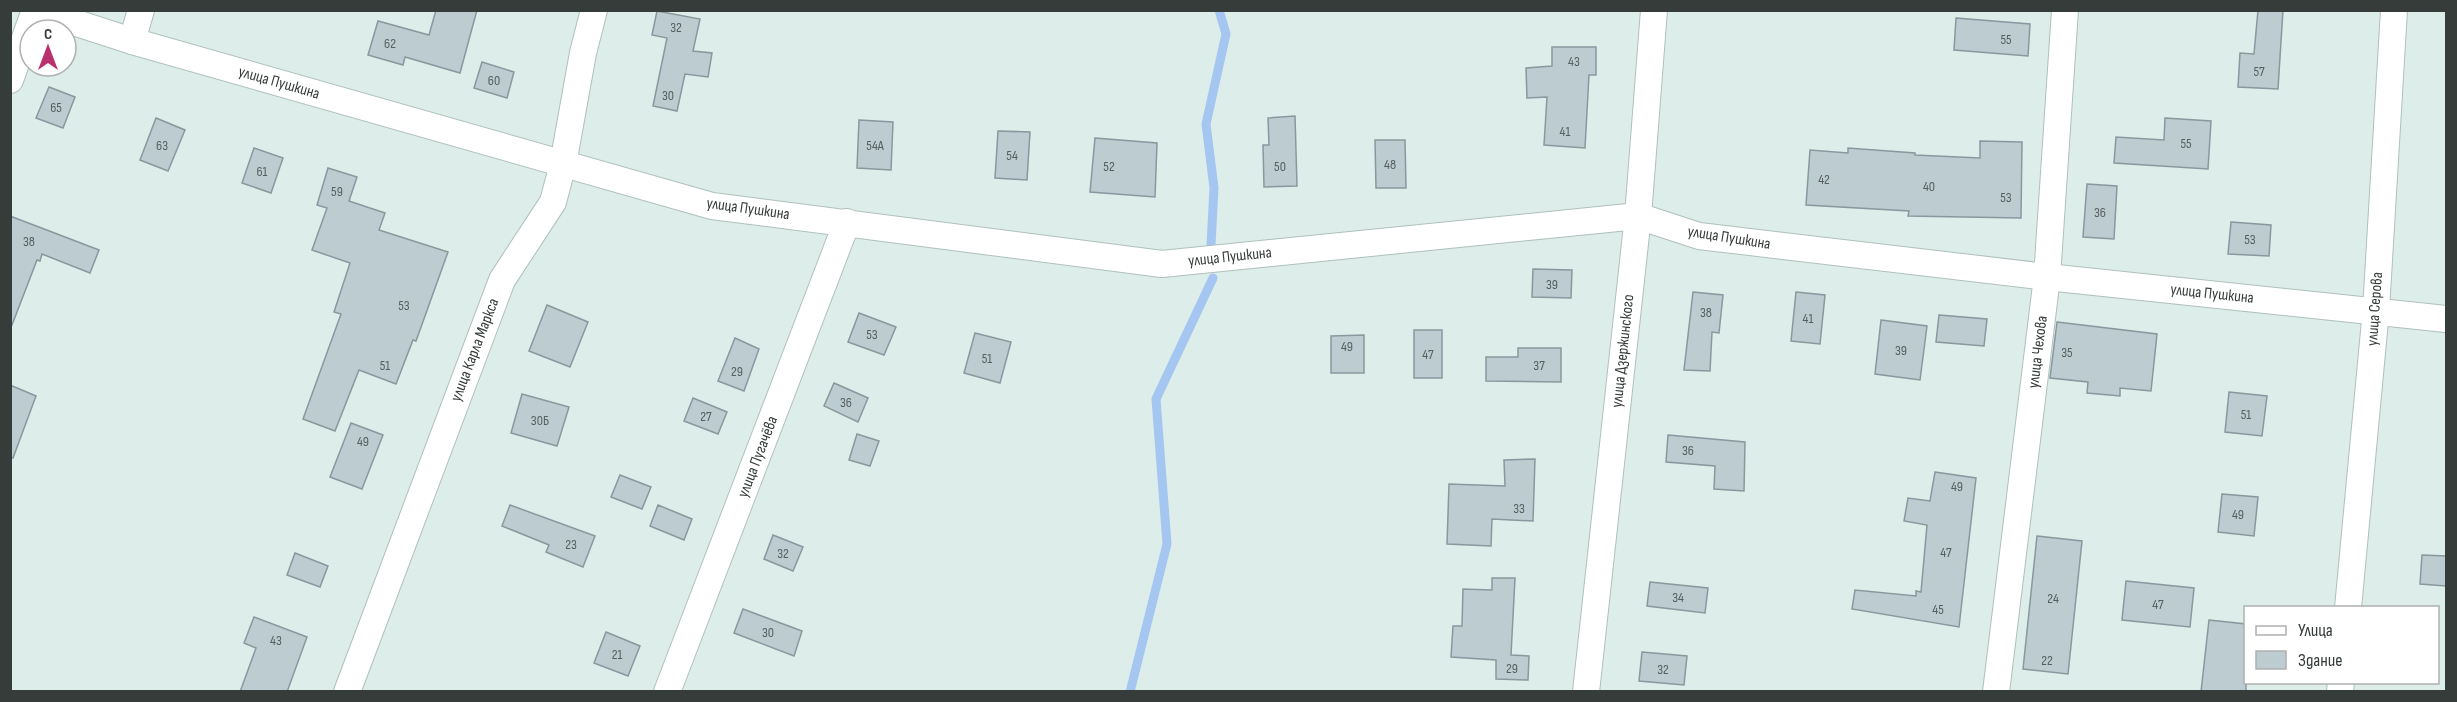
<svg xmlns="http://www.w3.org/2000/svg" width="2457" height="702" viewBox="0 0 2457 702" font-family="'Sofia Sans Condensed',sans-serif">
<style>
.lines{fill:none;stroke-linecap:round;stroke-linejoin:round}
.stream{stroke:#a5c6f0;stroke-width:9}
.building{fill:#bcccd1;stroke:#89989d;stroke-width:1.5}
.street-casing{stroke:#afc0bd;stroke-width:28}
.street{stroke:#fff;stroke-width:26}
.labels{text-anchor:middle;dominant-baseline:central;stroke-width:5;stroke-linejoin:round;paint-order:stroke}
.number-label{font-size:14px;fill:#576060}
.street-label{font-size:16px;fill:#353c3a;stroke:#fff}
</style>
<rect width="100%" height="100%" fill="#dcedea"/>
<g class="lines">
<!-- stream -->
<g class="stream">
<path d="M 1211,245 L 1214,188 L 1206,124 L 1226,34 L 1219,10"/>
<path d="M 1130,692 L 1167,544 L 1156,399 L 1213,278"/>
</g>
</g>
<!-- building -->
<g class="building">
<path d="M 436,10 L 477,10 L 460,73 L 405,57 L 403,65 L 368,55 L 378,21 L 429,35 Z"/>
<path d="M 2258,10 L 2283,10 L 2278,89 L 2238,87 L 2240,53 L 2254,54 Z"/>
<path d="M 657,11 L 700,19 L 693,51 L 712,53 L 708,77 L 685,74 L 677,111 L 653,106 L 667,38 L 652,35 Z"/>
<path d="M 1956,18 L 2030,24 L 2028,56 L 1954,50 Z"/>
<path d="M 1552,47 L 1596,47 L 1596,75 L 1589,75 L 1585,148 L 1544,145 L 1547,97 L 1527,98 L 1526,68 L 1552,66 Z"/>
<path d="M 482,62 L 514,72 L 507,98 L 474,88 Z"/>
<path d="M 49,87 L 75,97 L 63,128 L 36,118 Z"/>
<path d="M 1295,116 L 1297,186 L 1264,187 L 1263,145 L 1269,145 L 1268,118 Z"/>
<path d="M 156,118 L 185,130 L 168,171 L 140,160 Z"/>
<path d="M 2165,118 L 2211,121 L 2208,169 L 2114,163 L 2116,137 L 2164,140 Z"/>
<path d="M 859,120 L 893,122 L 891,170 L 857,168 Z"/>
<path d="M 998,131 L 1030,132 L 1027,180 L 995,178 Z"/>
<path d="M 1095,138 L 1157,143 L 1155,197 L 1090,192 Z"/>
<path d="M 1375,140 L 1405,140 L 1406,188 L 1376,188 Z"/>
<path d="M 1980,141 L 2022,142 L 2021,218 L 1908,216 L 1909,211 L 1806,205 L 1810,150 L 1848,153 L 1848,148 L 1915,153 L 1915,155 L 1980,158 Z"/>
<path d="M 254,148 L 283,158 L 271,193 L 242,183 Z"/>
<path d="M 328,168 L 357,177 L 349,201 L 385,213 L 379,230 L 448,252 L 416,341 L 413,340 L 396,384 L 359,370 L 335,431 L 303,419 L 341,314 L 334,312 L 350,263 L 312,250 L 327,208 L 317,205 Z"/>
<path d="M 2087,184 L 2117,186 L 2114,239 L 2083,237 Z"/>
<path d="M 10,216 L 99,250 L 90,273 L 42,254 L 40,261 L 37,260 L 12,325 L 10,324 Z"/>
<path d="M 2231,222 L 2271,225 L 2269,256 L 2228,254 Z"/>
<path d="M 1533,269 L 1572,270 L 1571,298 L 1532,297 Z"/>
<path d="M 1693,292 L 1723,295 L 1719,333 L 1712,332 L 1710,371 L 1684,370 Z"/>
<path d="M 1796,292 L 1825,295 L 1820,344 L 1791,341 Z"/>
<path d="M 547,305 L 588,322 L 570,367 L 529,351 Z"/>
<path d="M 859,313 L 896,327 L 884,355 L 848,342 Z"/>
<path d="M 1939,315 L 1987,319 L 1984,346 L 1936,342 Z"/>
<path d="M 1881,320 L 1927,326 L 1920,380 L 1875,374 Z"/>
<path d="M 2057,322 L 2157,334 L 2151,391 L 2120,388 L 2120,396 L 2087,393 L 2088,382 L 2050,378 Z"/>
<rect x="1414" y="330" width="28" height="48"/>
<path d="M 975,333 L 1011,342 L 1000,383 L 964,373 Z"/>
<path d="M 1364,335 L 1364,373 L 1331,373 L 1331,336 Z"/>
<path d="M 735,338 L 759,349 L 744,391 L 718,381 Z"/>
<path d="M 1518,348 L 1561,348 L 1561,382 L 1486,381 L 1486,357 L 1518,357 Z"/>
<path d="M 834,383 L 868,398 L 858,422 L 824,406 Z"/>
<path d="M 10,385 L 36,396 L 13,458 L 10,457 Z"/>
<path d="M 2229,392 L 2267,396 L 2262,436 L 2225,432 Z"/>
<path d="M 522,394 L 569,407 L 557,446 L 511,433 Z"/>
<path d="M 693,398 L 727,412 L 718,434 L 684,421 Z"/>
<path d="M 351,423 L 383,435 L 362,489 L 330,477 Z"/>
<path d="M 857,434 L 879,441 L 870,466 L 849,460 Z"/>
<path d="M 1668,435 L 1745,442 L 1744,491 L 1714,489 L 1715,466 L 1666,462 Z"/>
<path d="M 1535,459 L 1533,521 L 1492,519 L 1491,546 L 1447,544 L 1449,484 L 1505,486 L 1504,460 Z"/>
<path d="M 1935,472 L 1976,478 L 1959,627 L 1852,609 L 1855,590 L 1916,596 L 1916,591 L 1921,592 L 1927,525 L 1904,521 L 1908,498 L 1930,501 Z"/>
<path d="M 620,475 L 651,487 L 642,509 L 611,497 Z"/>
<path d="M 2222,494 L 2258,497 L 2254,536 L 2218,532 Z"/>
<path d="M 510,505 L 595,536 L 583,567 L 546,552 L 549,545 L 502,526 Z"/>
<path d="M 658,505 L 692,519 L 684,540 L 650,526 Z"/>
<path d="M 773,535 L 803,547 L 793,571 L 764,559 Z"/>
<path d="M 2037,536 L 2082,541 L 2068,674 L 2023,669 Z"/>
<path d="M 295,553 L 328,566 L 320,587 L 287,575 Z"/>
<path d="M 2422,555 L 2446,556 L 2446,586 L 2420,584 Z"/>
<path d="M 1492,578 L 1515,578 L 1511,655 L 1529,656 L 1528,680 L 1496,679 L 1496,660 L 1451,657 L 1453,626 L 1462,626 L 1463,589 L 1492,590 Z"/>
<path d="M 2126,581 L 2194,588 L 2190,627 L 2122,620 Z"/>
<path d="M 1650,582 L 1708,588 L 1705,613 L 1647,606 Z"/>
<path d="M 743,609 L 802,631 L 794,656 L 734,633 Z"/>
<path d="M 254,617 L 307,637 L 287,692 L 240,692 L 256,648 L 244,643 Z"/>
<path d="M 2209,620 L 2246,624 L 2246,692 L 2201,692 Z"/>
<path d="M 606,632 L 640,646 L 628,676 L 594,663 Z"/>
<path d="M 1642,652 L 1687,656 L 1684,685 L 1639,681 Z"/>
</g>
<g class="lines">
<defs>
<g id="street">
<path d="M 36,10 L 132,41 L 712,206 L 1162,264 L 1638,216 L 1699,236 L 2047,277 L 2446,319"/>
<path d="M 132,41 L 141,10"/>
<path d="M 10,80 L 35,10"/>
<path d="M 2348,608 L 2376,310 L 2394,10"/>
<path d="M 347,692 L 502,280 L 553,202 L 563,164 L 583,53 L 594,10"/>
<path d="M 667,692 L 847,222"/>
<path d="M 1586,692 L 1638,216 L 1654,10"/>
<path d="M 1996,692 L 2047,277 L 2065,10"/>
<path d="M 2340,692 L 2341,682"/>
</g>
</defs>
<!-- street casing -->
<use href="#street" class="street-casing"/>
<!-- street -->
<use href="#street" class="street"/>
</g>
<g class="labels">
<!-- number labels -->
<g class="number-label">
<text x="676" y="27">32</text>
<text x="2006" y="39">55</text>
<text x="390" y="43">62</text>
<text x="1574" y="61">43</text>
<text x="2259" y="71">57</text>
<text x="494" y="80">60</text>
<text x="668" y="95">30</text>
<text x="56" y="107">65</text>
<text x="1565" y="131">41</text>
<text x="2186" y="143">55</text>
<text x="162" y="145">63</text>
<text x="875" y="145">54А</text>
<text x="1012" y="155">54</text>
<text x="1390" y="164">48</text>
<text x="1109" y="166">52</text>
<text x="1280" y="166">50</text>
<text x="262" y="171">61</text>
<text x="1824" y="179">42</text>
<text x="1929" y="186">40</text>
<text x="337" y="191">59</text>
<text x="2006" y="197">53</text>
<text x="2100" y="212">36</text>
<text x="2250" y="239">53</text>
<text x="29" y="241">38</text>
<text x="1552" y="284">39</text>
<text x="404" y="305">53</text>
<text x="1706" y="312">38</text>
<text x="1808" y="318">41</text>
<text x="872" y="334">53</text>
<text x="1347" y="346">49</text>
<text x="1901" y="350">39</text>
<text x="2067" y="352">35</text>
<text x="1428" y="354">47</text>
<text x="987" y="358">51</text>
<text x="385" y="365">51</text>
<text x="1539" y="365">37</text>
<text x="737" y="371">29</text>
<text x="846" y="402">36</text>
<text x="2246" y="414">51</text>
<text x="706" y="416">27</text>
<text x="540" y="420">30Б</text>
<text x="363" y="441">49</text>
<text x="1688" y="450">36</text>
<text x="1957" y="486">49</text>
<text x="1519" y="508">33</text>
<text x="2238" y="514">49</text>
<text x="571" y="544">23</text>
<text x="1946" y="552">47</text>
<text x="783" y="553">32</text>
<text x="1678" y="597">34</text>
<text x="2053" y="598">24</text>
<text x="2158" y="604">47</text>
<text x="1938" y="609">45</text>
<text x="768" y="632">30</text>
<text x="276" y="640">43</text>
<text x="617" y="654">21</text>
<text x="2047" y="660">22</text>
<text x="1512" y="668">29</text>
<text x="1663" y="669">32</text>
</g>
<!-- street labels -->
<g class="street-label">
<text transform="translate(279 83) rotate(16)">улица Пушкина</text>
<text transform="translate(748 209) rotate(8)">улица Пушкина</text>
<text transform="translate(1729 238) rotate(9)">улица Пушкина</text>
<text transform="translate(1230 257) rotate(-6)">улица Пушкина</text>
<text transform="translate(2212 294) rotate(6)">улица Пушкина</text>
<text transform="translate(2375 309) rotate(-86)">улица Серова</text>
<text transform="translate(475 350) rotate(-69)">улица Карла Маркса</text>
<text transform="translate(1623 351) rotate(-84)">улица Дзержинского</text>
<text transform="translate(2038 352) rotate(-83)">улица Чехова</text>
<text transform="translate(758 457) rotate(-69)">улица Пугачёва</text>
</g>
</g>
<!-- border -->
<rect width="2457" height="702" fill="none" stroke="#353c3a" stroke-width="24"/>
<!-- legend -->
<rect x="2244" y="606" width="195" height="78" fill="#ffffff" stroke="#aeb1b0" stroke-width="1.5"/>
<rect x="2256" y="626" width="30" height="9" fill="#ffffff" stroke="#aeb1b0" stroke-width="1.5"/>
<text x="2298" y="636" font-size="18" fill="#353c3a">Улица</text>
<rect x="2256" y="651" width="30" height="18" fill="#bcccd1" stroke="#aeb1b0" stroke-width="1.5"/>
<text x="2298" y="666" font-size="18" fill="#353c3a">Здание</text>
<!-- north arrow -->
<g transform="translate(48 48)"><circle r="28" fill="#ffffff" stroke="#aeb1b0" stroke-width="1.5"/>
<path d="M0-4.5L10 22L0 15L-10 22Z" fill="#b9306e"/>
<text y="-9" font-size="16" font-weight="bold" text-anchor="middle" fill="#353c3a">С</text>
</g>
</svg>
